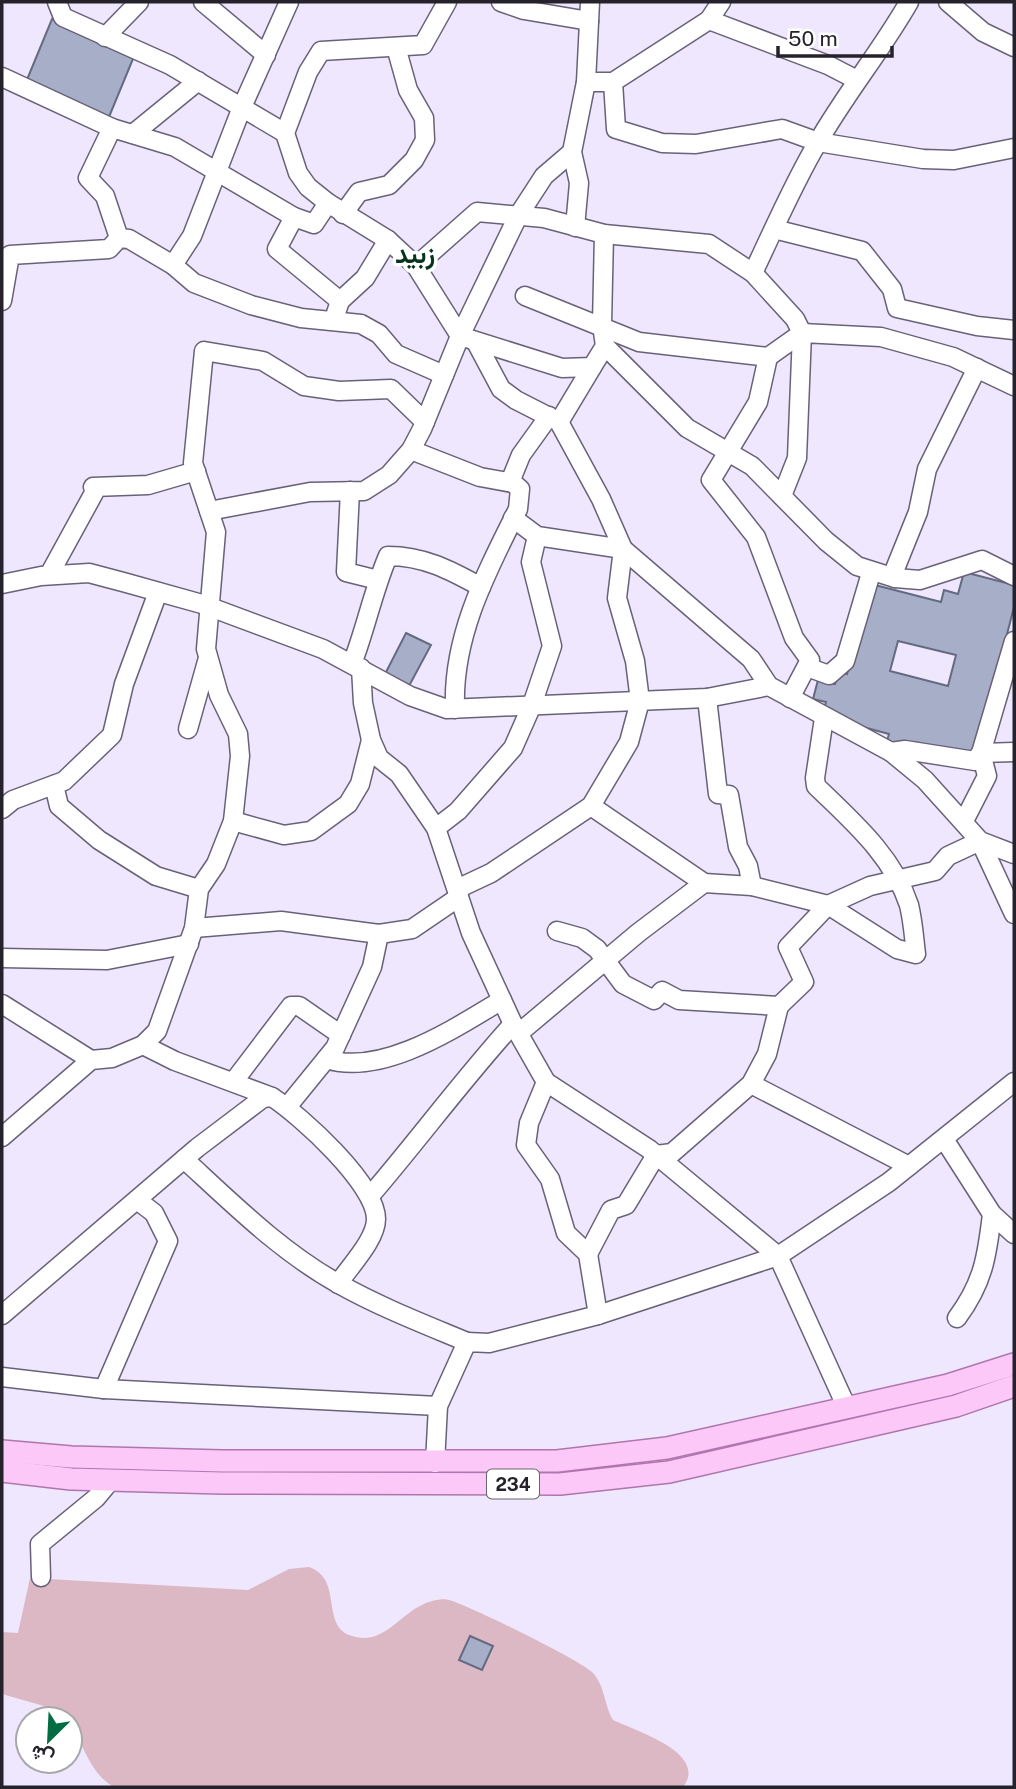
<svg xmlns="http://www.w3.org/2000/svg" width="1016" height="1789" viewBox="0 0 1016 1789" font-family="'Public Sans',Vazirmatn,sans-serif">
<style>
.green{fill:#dbb8c3}
.building{fill:#a7afc8;stroke:#636a81;stroke-width:2;fill-rule:evenodd}
.lines{fill:none;stroke-linecap:round;stroke-linejoin:round}
.minor-casing{stroke:#696178;stroke-width:21}
.major-casing{stroke:#af76ad;stroke-width:24}
.minor{stroke:#fff;stroke-width:18}
.major{stroke:#fcc8f8;stroke-width:21}
.labels{text-anchor:middle;dominant-baseline:central;stroke-width:7;stroke-linejoin:round;paint-order:stroke}
.shield{fill:#fff;stroke:#66646b;stroke-width:2}
.shield-label{font-size:18px;font-weight:bold;fill:#25222b}
.district-label{font-size:26px;font-weight:bold;fill:#06321e;stroke:#fff}
</style>
<rect width="100%" height="100%" fill="#eee7fd"/>
<!-- green -->
<path class="green" d="M 309,1567 C 343,1579 321,1623 349,1635 C 382,1648 398,1615 424,1604 C 430,1601 443,1598 449,1600 C 470,1606 578,1659 592,1672 C 605,1685 604,1705 613,1720 C 636,1731 709,1753 683,1787 L 114,1787 C 90,1774 81,1741 70,1719 L 44,1706 L 2,1694 L 2,1632 L 18,1633 L 30,1578 L 248,1590 L 289,1569 Z"/>
<!-- building -->
<g class="building">
<path d="M 52,19 L 135,54 L 109,117 L 26,82 Z"/>
<path d="M 964,572 L 1014,585 L 1014,607 L 975,758 L 915,742 L 913,748 L 887,741 L 889,734 L 822,716 L 826,702 L 813,699 L 818,680 L 835,684 L 839,672 L 847,674 L 856,639 L 861,637 L 875,585 L 941,602 L 944,590 L 958,594 ZM 898,641 L 956,655 L 948,686 L 890,671 Z"/>
<path d="M 406,633 L 431,645 L 409,686 L 385,674 Z"/>
<path d="M 470,1636 L 493,1646 L 482,1670 L 459,1660 Z"/>
</g>
<g class="lines">
<defs>
<g id="minor">
<path d="M 57,2 L 63,17 L 170,65 L 285,133"/>
<path d="M 203,2 L 266,55"/>
<path d="M 447,2 L 423,45 L 321,51 L 308,72 L 285,133 L 298,173 L 308,187 L 328,203 L 388,240 L 416,266 L 460,336 L 562,368 L 592,367 L 605,346 L 602,325 L 604,234"/>
<path d="M 501,2 L 524,10 L 589,21"/>
<path d="M 948,2 L 983,32 L 1014,47"/>
<path d="M 709,20 L 828,65 L 857,80"/>
<path d="M 105,37 L 139,2"/>
<path d="M 2,77 L 112,128 L 88,178 L 105,196 L 119,238"/>
<path d="M 586,82 L 613,82 L 709,20 L 721,2"/>
<path d="M 613,82 L 616,129 L 662,143 L 696,144 L 782,129 L 818,142 L 923,159 L 954,160 L 1014,148"/>
<path d="M 112,128 L 175,147 L 294,217"/>
<path d="M 133,134 L 198,81"/>
<path d="M 328,203 L 314,224 L 294,217 L 277,249 L 340,301"/>
<path d="M 343,214 L 359,192 L 389,185 L 414,160 L 425,140 L 424,118 L 408,90 L 396,47"/>
<path d="M 575,227 L 579,183 L 572,152 L 586,82 L 590,2"/>
<path d="M 774,229 L 862,251 L 892,289 L 897,308 L 977,326 L 1014,330"/>
<path d="M 173,265 L 192,236 L 242,107 L 289,2"/>
<path d="M 416,266 L 477,212 L 544,218 L 604,234 L 709,244 L 753,273 L 795,319 L 802,333 L 768,357 L 758,402 L 711,480 L 756,537 L 794,638 L 810,660 L 790,698"/>
<path d="M 753,273 C 774,229 793,184 818,142 C 846,93 881,51 909,2"/>
<path d="M 525,296 L 639,342 L 768,357"/>
<path d="M 2,301 L 10,255 L 109,249 L 119,238 L 129,239 L 173,265 L 194,283 L 251,305 L 301,318 L 361,324 L 379,334 L 396,354 L 444,375"/>
<path d="M 336,313 L 340,301 L 365,278 L 388,240"/>
<path d="M 605,346 L 687,428 L 752,466 L 826,541 L 857,566 L 895,578 L 920,580 L 982,560 L 1014,576"/>
<path d="M 559,422 L 592,367"/>
<path d="M 411,450 L 480,477 L 513,483 L 520,489 L 518,509 C 486,573 452,637 455,709"/>
<path d="M 510,482 L 521,455 L 549,416"/>
<path d="M 350,491 L 346,572 L 378,580"/>
<path d="M 782,496 L 797,458 L 802,333 L 881,337 L 953,357 L 1014,386"/>
<path d="M 209,511 L 310,492 L 364,491 L 389,475 L 411,450 L 422,429 L 460,336 L 518,216 L 544,176 L 572,152"/>
<path d="M 513,518 L 537,536 L 623,549 L 751,659 L 769,686 L 891,752 L 925,780 L 980,841 L 1014,854"/>
<path d="M 49,575 L 95,491 L 93,487 L 148,485 L 196,471"/>
<path d="M 895,578 L 895,569 L 918,512 L 927,469 L 977,368"/>
<path d="M 2,584 L 41,576 L 89,573 L 123,582 L 202,604 L 323,649 L 410,696 L 447,709 L 707,698 L 769,686"/>
<path d="M 352,664 C 366,628 373,591 388,556 C 424,556 450,570 481,587"/>
<path d="M 807,667 L 829,675 L 845,661 L 871,573"/>
<path d="M 361,668 L 363,703 L 371,740 L 379,758 L 399,774 L 436,828 L 471,933 L 513,1024 L 546,1082 L 649,1149 L 778,1256 L 847,1408"/>
<path d="M 707,698 L 718,794 L 729,795 L 738,847 L 748,866 L 752,886"/>
<path d="M 188,729 L 208,658"/>
<path d="M 891,752 L 905,750 L 975,761 L 981,753 L 1014,641"/>
<path d="M 981,753 L 1014,752"/>
<path d="M 54,785 L 59,806 L 99,840 L 156,876 L 199,889"/>
<path d="M 591,806 L 704,883 L 752,886 L 828,905 L 897,949 L 916,954 C 914,938 913,921 909,905 C 893,856 852,821 816,786 L 815,778 L 824,718"/>
<path d="M 2,809 L 13,800 L 64,781 L 112,735 L 124,684 L 158,592"/>
<path d="M 233,821 L 284,835 L 311,831 L 348,804 L 360,784 L 371,740"/>
<path d="M 964,821 L 987,776 L 981,753"/>
<path d="M 436,828 L 458,811 L 513,748 L 532,705 L 552,646 L 531,562 L 537,536"/>
<path d="M 457,889 L 491,873 L 591,806 L 629,742 L 640,701 L 635,661 L 617,598 L 623,549 L 601,499 L 559,422 L 516,400 L 501,389 L 477,344"/>
<path d="M 194,928 L 281,921 L 379,934 L 412,929 L 459,897"/>
<path d="M 557,931 L 582,938 L 597,949 L 623,984 L 654,1000 L 662,991 L 679,1000 L 779,1006 L 767,1054 L 751,1084 L 672,1153 L 656,1155 L 626,1205 L 611,1210 L 588,1254"/>
<path d="M 2,958 L 107,960 L 189,944"/>
<path d="M 2,1004 L 91,1060"/>
<path d="M 779,1006 L 804,982 L 788,947 L 828,905 L 870,886 L 935,871 L 948,856 L 980,841 L 1014,914"/>
<path d="M 519,1033 L 638,933 L 704,883"/>
<path d="M 143,1045 L 175,1061 L 272,1097 C 301,1116 376,1184 376,1219 C 376,1240 349,1267 338,1284"/>
<path d="M 326,1059 C 382,1077 455,1028 502,1000"/>
<path d="M 234,1081 L 291,1006 L 299,1006 L 341,1035"/>
<path d="M 546,1082 L 529,1123 L 526,1145 L 550,1179 L 566,1233 L 588,1254 L 598,1315"/>
<path d="M 751,1084 L 909,1166"/>
<path d="M 287,1107 L 335,1048 L 372,967 L 379,934"/>
<path d="M 2,1137 L 91,1060 L 112,1058 L 143,1045 L 157,1031 L 194,928 L 199,889 L 216,864 L 233,821 L 240,756 L 238,734 L 219,695 L 206,649 L 216,532 L 193,463 L 204,351 L 263,361 L 304,386 L 339,391 L 391,389 L 425,422"/>
<path d="M 944,1139 L 992,1214 L 1014,1234"/>
<path d="M 184,1159 C 233,1204 281,1252 339,1284 C 380,1307 424,1324 467,1342"/>
<path d="M 370,1196 C 419,1139 463,1079 513,1024"/>
<path d="M 2,1315 L 197,1148 L 263,1098 L 272,1097"/>
<path d="M 957,1318 C 983,1283 987,1257 992,1214"/>
<path d="M 2,1377 L 104,1389 L 438,1406"/>
<path d="M 104,1389 L 168,1241 L 154,1213 L 137,1200"/>
<path d="M 435,1463 L 438,1406 L 467,1342 L 489,1343 L 598,1315 L 778,1256 L 889,1182 L 1014,1082"/>
<path d="M 41,1577 L 40,1544 L 96,1498 L 111,1480"/>
</g>
<g id="major">
<path d="M 2,1451 L 71,1457 L 222,1461 L 557,1461 L 667,1448 L 948,1385 L 1014,1364"/>
<path d="M 2,1471 L 71,1479 L 222,1483 L 560,1484 L 669,1472 L 956,1406 L 1014,1386"/>
</g>
</defs>
<!-- minor casing -->
<use href="#minor" class="minor-casing"/>
<!-- major casing -->
<use href="#major" class="major-casing"/>
<!-- minor -->
<use href="#minor" class="minor"/>
<!-- major -->
<use href="#major" class="major"/>
</g>
<g class="labels">
<!-- shield labels -->
<rect class="shield" x="487" y="1469.5" width="52" height="29" rx="5"/>
<g class="shield-label">
<text x="513" y="1484">234</text>
</g>
<!-- district labels -->
<g class="district-label">
<text x="415" y="253">زبيد</text>
</g>
</g>
<!-- border -->
<rect width="1016" height="1789" fill="none" stroke="#25222b" stroke-width="7"/>
<!-- north arrow -->
<g transform="translate(49 1740) rotate(204)"><circle r="33" fill="#ffffff" stroke="#a8a7aa" stroke-width="2"/>
<path d="M0-5L12 26L0 18L-12 26Z" fill="#036c42"/>
<text y="-10" font-size="19" font-weight="bold" text-anchor="middle" fill="#25222b">ش</text>
</g>
<!-- scale -->
<path d="M778 46v10h114v-10" fill="none" stroke="#25222b" stroke-width="3.5"/>
<text x="788" y="46" font-size="21" fill="#25222b" stroke="#ffffff" stroke-width="5" paint-order="stroke">50 m</text>
</svg>
